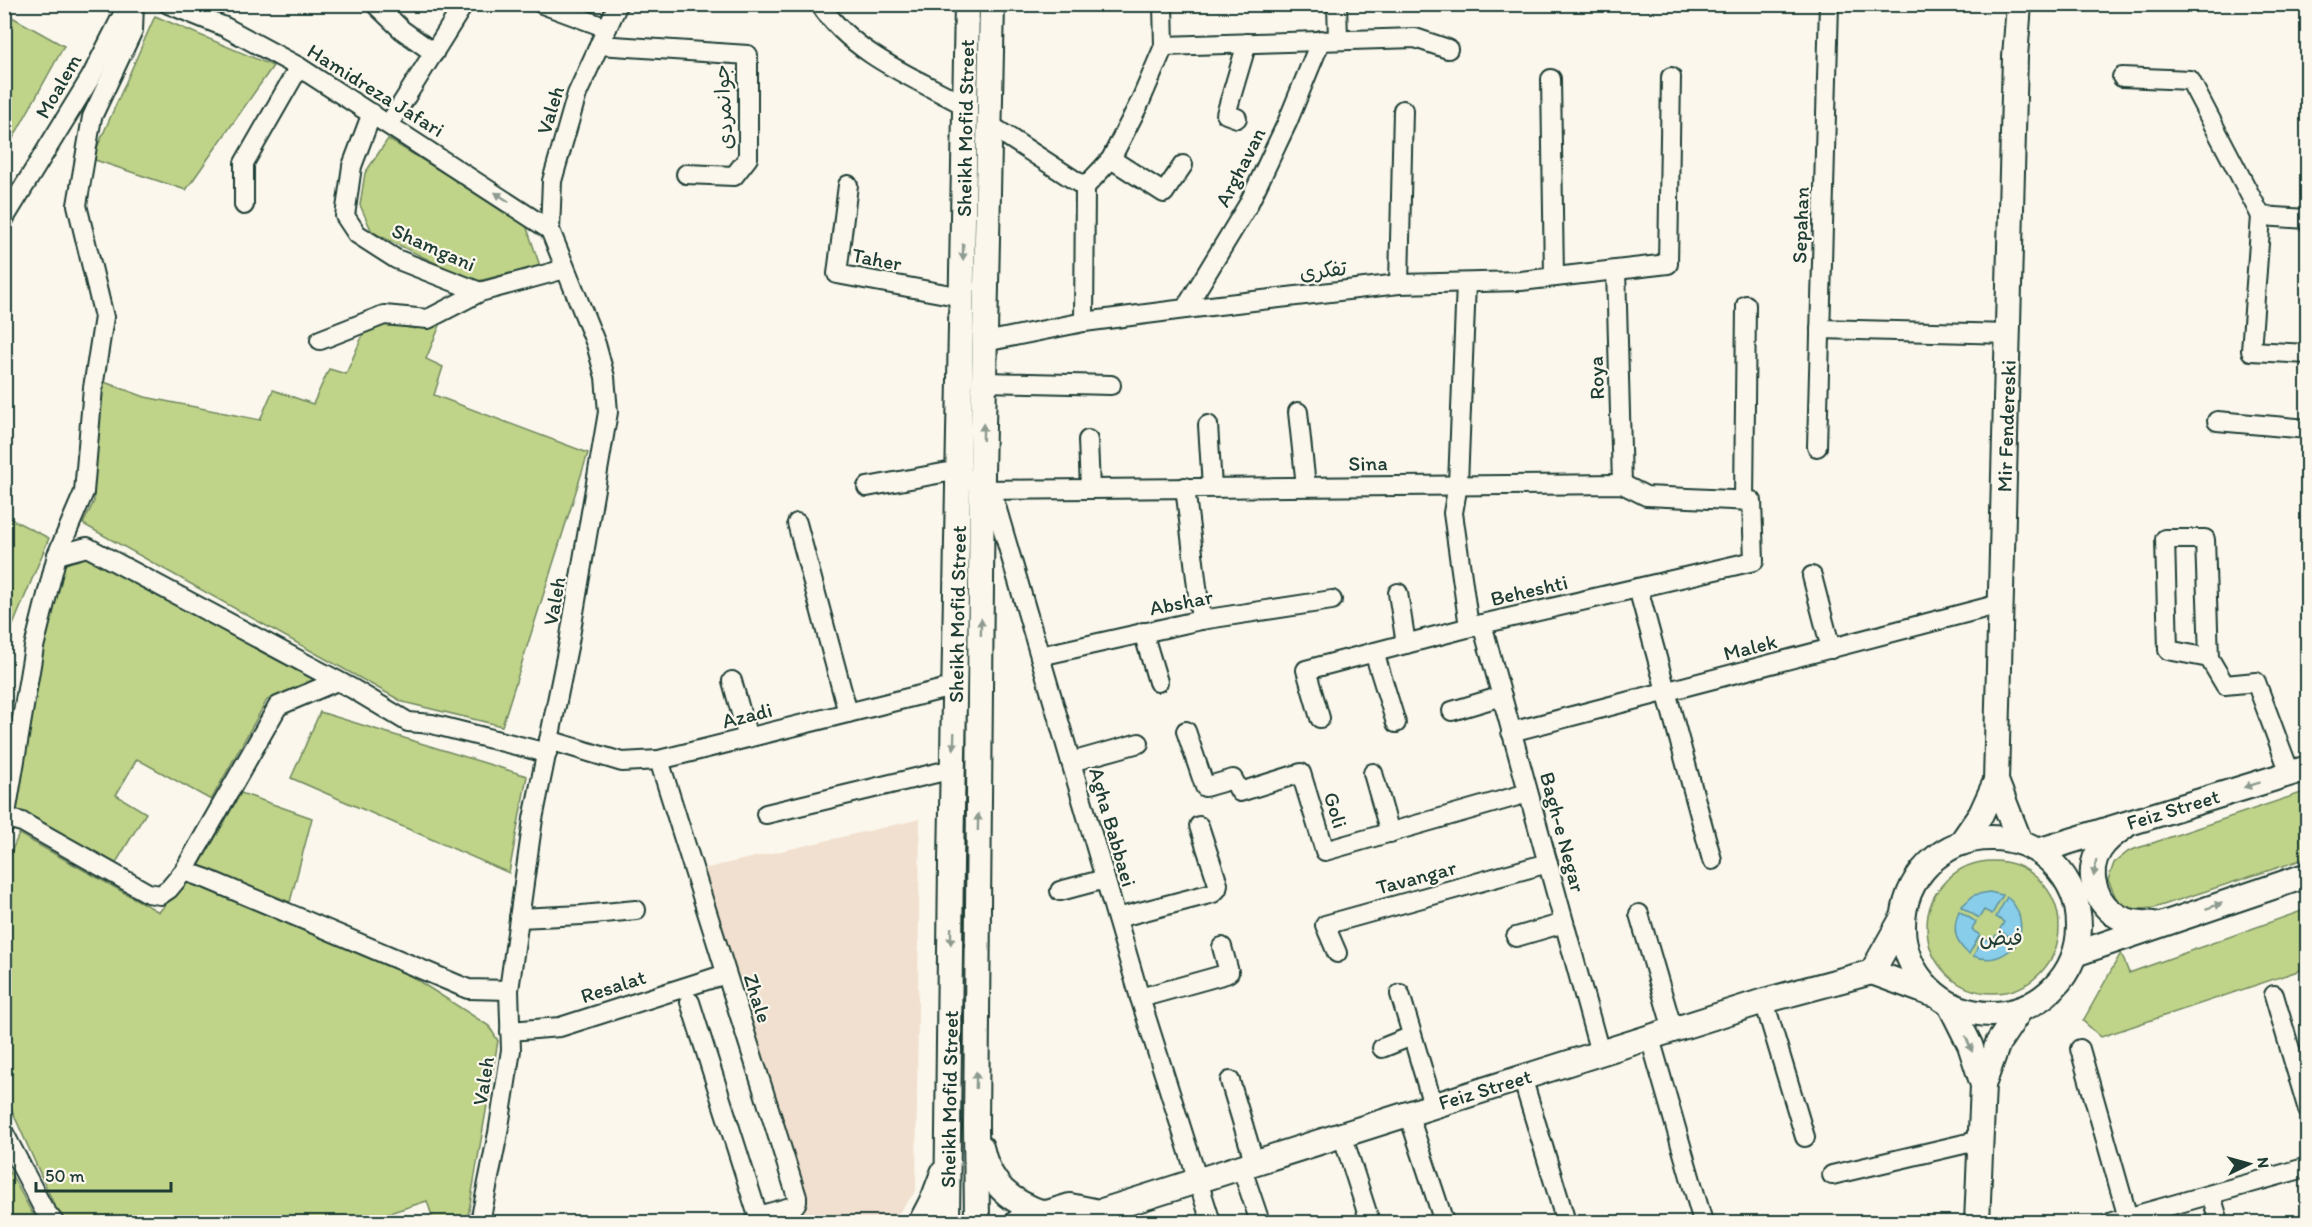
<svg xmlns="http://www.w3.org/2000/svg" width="2312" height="1227" viewBox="0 0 2312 1227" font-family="Itim,'Playpen Sans Arabic',sans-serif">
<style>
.built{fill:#f1e0cf}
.green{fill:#bfd389;stroke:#6f885e;stroke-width:1.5}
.water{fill:#88cdea;stroke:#5e93a1;stroke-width:1.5}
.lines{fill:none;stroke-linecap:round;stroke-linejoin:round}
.minor-casing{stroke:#1f3d34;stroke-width:22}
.major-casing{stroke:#1f3d34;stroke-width:28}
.minor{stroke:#fbf7ec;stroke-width:18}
.major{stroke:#fbf7ec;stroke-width:24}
.oneway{fill:#8d9a90}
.labels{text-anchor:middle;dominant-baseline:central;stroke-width:4.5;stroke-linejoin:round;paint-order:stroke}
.street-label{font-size:21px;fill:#1f3d34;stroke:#fbf7ec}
.neighbourhood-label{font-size:22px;fill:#1f3d34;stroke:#fbf7ec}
</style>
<rect width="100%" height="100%" fill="#fbf7ec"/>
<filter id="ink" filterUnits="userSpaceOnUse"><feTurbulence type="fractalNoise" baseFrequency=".0167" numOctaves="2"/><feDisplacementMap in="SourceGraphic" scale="12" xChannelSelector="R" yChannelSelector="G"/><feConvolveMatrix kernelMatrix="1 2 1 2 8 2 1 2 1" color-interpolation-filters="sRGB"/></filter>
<g filter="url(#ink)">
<!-- built -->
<path class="built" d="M 920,819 L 916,1191 L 891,1222 L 754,1222 L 794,1206 L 694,871 Z"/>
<!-- green -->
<g class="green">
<path d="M 5,16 L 12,17 L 64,46 L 5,153 Z"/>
<path d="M 155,16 L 273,66 L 186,190 L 92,159 Z"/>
<path d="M 388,139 L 525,222 L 540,266 L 474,282 L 372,232 L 360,205 L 365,173 Z"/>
<path d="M 443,318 L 426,359 L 443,367 L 434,395 L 588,453 L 502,726 L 403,702 L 83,524 L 94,501 L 97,391 L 104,382 L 145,397 L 260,420 L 273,390 L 313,404 L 329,369 L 346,374 L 364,332 L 385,323 L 415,329 Z"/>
<path d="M 5,516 L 49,538 L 9,635 L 4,630 Z"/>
<path d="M 82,555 L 317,681 L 267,700 L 211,800 L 137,759 L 116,795 L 146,813 L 114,866 L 16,812 L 40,657 L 63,566 Z"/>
<path d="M 320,712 L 527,776 L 509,873 L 291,778 Z"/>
<path d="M 2307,791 L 2307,858 L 2154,908 L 2130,910 L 2116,898 L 2108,880 L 2114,863 L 2129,851 Z"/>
<path d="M 241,793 L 312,818 L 290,902 L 199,866 Z"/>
<path d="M 19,834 L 159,912 L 187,880 L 403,971 L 489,1026 L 498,1041 L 467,1222 L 434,1222 L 427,1201 L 361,1222 L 66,1222 L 56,1209 L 5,1095 L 4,868 Z"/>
<circle cx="1993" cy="927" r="66"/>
<path d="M 2307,909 L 2307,968 L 2101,1037 L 2083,1021 L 2121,953 L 2129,973 Z"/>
<path d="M 5,1163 L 37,1222 L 5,1222 Z"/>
</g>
<!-- water -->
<g class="water">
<path d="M 1989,892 L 2003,895 L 1992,914 L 1984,910 L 1979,918 L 1961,907 L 1974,895 Z"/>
<path d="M 2007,897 C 2020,908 2024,925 2018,941 L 1999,931 L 2004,922 L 1996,917 Z"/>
<path d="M 1959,911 L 1976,922 L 1972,930 L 1980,935 L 1969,954 C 1955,943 1952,928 1959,911 Z"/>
<path d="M 1996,935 L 2015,946 C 2002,958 1990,962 1973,956 L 1984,938 L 1992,942 Z"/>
</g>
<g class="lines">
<defs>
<g id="minor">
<path d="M 168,4 L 225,27 L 299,67 L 550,230"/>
<path d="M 375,4 L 402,30 L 434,53"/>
<path d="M 542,4 L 607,28"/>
<path d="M 820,4 C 852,54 915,78 966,106"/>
<path d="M 1337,4 L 1338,39"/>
<path d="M 599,45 L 748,55 L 748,158 L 734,176 L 686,174"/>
<path d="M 1164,46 L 1415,38 L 1448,49"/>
<path d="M 2122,77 L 2190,80 L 2261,216 L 2308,219"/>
<path d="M 1551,79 L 1554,277"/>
<path d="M 372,113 L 352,166 L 345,216 L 357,234 L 396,259 L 480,292"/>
<path d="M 1237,118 L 1226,114 L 1247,43"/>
<path d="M 389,124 L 464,4"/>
<path d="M 990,125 L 1085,187"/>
<path d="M 1111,159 L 1164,193 L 1183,165"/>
<path d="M 848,185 L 837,274 L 962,297"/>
<path d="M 244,205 L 244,163 L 299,67"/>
<path d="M 2261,216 L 2251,351 L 2308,354"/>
<path d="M 4,219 L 91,77 L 128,4"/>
<path d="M 1616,270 L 1622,484"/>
<path d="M 1466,283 L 1458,484 L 1453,513 L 1469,627"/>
<path d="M 1399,284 L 1403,110"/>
<path d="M 1185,309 L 1248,205 L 1287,123 L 1321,40"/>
<path d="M 1084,322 L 1085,187 L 1111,159 L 1140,102 L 1164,46 L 1163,4"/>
<path d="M 1820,329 L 2009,334"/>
<path d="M 320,340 L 384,315 L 428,319 L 480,292 L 565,269"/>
<path d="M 985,342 L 1084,322 L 1185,309 L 1399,284 L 1521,281 L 1668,264 L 1671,77"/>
<path d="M 984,382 L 1111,385"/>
<path d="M 1298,412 L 1306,486"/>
<path d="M 2217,421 L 2308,429"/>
<path d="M 1208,425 L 1212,487"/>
<path d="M 1088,440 L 1090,488"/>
<path d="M 1817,447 L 1829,4"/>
<path d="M 867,487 L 959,470"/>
<path d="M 1185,487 L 1201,620"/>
<path d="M 982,490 L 1622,484 L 1646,496 L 1752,501 L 1754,561 L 1482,624 L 1306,670 L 1320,718"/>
<path d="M 982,490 L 996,506 L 1140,998 L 1211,1222"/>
<path d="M 1744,501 L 1746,305"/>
<path d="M 797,523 L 848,713"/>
<path d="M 57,555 L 87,547 L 353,689 L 408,722 L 432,724 L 547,753"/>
<path d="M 1812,576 L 1831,649"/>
<path d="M 1638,588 L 1712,860"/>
<path d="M 1398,593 L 1406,644"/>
<path d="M 1482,624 L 1600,1053"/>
<path d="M 1143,632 L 1158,682"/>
<path d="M 1374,652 L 1396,723"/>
<path d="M 1040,656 L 1201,620 L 1332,600"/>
<path d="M 2209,658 L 2168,650 L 2165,539 L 2205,539 L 2209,658 L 2225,685 L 2256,682 L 2290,773"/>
<path d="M 732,681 L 748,738"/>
<path d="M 1452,711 L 1502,696"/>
<path d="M 1186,731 L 1205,787 L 1233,779 L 1240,792 L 1301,773 L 1325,851 L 1528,793"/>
<path d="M 1511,732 L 2000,604"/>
<path d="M 549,740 L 622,762 L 659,760 L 956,686"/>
<path d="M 659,760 L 797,1197 L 797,1202 L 794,1206 L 758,1216 L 754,1222"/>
<path d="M 1071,762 L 1139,743"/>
<path d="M 1373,773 L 1390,833"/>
<path d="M 766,814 L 953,769"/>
<path d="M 7,818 L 22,822 L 148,893 L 160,895 L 169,889 L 184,871 L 278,706 L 337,681"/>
<path d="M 4,826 L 34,647 L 57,555 L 84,492 L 93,388 L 104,317 L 77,205 L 92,117 L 133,30 L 134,4"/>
<path d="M 184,871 L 207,879 L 468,989 L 509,990"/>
<path d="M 1060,891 L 1105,879"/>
<path d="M 1639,914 L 1673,1030"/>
<path d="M 519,918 L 582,915 L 636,910"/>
<path d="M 1117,918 L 1213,893 L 1217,889 L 1218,884 L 1199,826"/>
<path d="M 1516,937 L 1564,923"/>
<path d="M 1337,953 L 1325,925 L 1548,863"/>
<path d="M 1400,994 L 1433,1105"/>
<path d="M 2274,995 L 2308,1110"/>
<path d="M 1140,998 L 1226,974 L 1229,972 L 1222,947"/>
<path d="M 1764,1001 L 1805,1137"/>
<path d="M 690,1002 L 758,1216"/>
<path d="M 510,1031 L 560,1027 L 726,974"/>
<path d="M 1650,1038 L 1703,1222"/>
<path d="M 1382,1048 L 1412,1036"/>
<path d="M 2080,1049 L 2128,1218"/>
<path d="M 1522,1077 L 1566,1222"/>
<path d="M 1230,1081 L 1254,1161"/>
<path d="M 1408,1113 L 1444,1222"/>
<path d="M 4,1133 L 43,1208 L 54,1222"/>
<path d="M 1342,1134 L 1370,1222"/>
<path d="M 1241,1166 L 1260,1222"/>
<path d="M 1832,1175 L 1981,1140"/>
<path d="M 2211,1195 L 2219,1222"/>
<path d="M 480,1222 L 498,1133 L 511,1050 L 509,990 L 533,819 L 569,642 L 608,412 L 605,377 L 596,344 L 550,230 L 552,181 L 577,94 L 618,4"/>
<path d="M 2112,1222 L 2308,1167"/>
</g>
<g id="major">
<path d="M 1996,781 L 2020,842"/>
<path d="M 2124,827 C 2115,833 2106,840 2100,849 C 2084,873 2096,906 2121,918 C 2130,923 2143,923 2153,924"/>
<circle cx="1991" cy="926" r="88"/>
<path d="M 1961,843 L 1981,814 L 1996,781 L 2015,57 L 2019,4"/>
<path d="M 2038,851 L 2308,768"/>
<path d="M 2075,954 L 2308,875"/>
<path d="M 1872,972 L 1932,994"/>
<path d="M 1872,972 L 1903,917"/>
<path d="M 1950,1005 L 1970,1045 L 1983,1085"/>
<path d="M 981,1147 C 989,1185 1010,1202 1046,1214"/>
<path d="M 921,1222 L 934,1197 L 943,1173"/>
<path d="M 947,1222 L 951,862 L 967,4"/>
<path d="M 977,1222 L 976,1125 L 982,474 L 992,4"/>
<path d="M 1018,1222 L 1070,1206 L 1099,1212"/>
<path d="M 1088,1222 L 1099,1212 L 1764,1001 L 1872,972"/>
<path d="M 1977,1222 L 1983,1085 L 1998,1043 L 2020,1010"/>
</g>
</defs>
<!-- minor casing -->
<use href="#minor" class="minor-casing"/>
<!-- major casing -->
<use href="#major" class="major-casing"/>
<!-- minor -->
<use href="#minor" class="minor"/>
<!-- major -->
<use href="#major" class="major"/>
</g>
<!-- one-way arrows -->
<defs><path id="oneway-solid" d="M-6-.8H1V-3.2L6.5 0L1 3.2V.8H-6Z" transform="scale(1.5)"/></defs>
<g class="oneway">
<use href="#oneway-solid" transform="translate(502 197) rotate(-147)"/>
<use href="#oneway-solid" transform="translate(963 252) rotate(91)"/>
<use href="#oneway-solid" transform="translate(983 432) rotate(-89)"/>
<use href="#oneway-solid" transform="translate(981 627) rotate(-89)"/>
<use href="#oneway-solid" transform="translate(954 741) rotate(92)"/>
<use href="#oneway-solid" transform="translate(2252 785) rotate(163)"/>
<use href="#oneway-solid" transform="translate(978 822) rotate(-89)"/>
<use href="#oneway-solid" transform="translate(2095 868) rotate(99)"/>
<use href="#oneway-solid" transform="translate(2214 906) rotate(-19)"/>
<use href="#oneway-solid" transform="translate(951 936) rotate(91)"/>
<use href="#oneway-solid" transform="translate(1969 1044) rotate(67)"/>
<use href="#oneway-solid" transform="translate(976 1080) rotate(-89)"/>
</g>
</g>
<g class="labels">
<!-- street labels -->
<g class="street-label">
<text transform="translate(58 86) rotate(-60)">Moalem</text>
<text transform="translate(376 90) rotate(32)">Hamidreza Jafari</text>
<text transform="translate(723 107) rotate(-93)">جوانمردی</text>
<text transform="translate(550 110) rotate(-73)">Valeh</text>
<text transform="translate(965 128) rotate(-89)">Sheikh Mofid Street</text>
<text transform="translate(1240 167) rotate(-63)">Arghavan</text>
<text transform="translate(1800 225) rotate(-88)">Sepahan</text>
<text transform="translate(434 247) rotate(24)">Shamgani</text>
<text transform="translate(877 259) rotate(11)">Taher</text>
<text transform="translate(1323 270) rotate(-6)">تفکری</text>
<text transform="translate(1596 378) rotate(-92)">Roya</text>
<text transform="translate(2006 426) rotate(-88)">Mir Fendereski</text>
<text transform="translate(1368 463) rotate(-1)">Sina</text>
<text transform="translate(1529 590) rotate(-13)">Beheshti</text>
<text transform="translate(554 601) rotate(-80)">Valeh</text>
<text transform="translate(1181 602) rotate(-11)">Abshar</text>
<text transform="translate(957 614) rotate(-89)">Sheikh Mofid Street</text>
<text transform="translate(1750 647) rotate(-14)">Malek</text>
<text transform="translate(747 715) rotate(-14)">Azadi</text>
<text transform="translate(2173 809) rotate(-17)">Feiz Street</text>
<text transform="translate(1336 810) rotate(73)">Goli</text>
<text transform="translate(1113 827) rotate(74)">Agha Babbaei</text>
<text transform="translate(1563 832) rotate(75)">Bagh-e Negar</text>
<text transform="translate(1416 877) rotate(-15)">Tavangar</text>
<text transform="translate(613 986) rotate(-18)">Resalat</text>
<text transform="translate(758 998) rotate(72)">Zhale</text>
<text transform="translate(483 1081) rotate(-81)">Valeh</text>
<text transform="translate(1485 1089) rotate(-17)">Feiz Street</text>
<text transform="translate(949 1099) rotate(-89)">Sheikh Mofid Street</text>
</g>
<!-- neighbourhood labels -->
<g class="neighbourhood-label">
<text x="2001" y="937">فیض</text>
</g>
</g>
<!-- margin -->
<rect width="2312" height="1227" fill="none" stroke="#fbf7ec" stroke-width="24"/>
<rect x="12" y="12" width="2288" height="1203" fill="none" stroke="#1f3d34" stroke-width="2" filter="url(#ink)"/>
<!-- north arrow -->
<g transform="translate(2249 1164) rotate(85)" stroke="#fbf7ec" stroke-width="4.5" paint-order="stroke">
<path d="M0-4.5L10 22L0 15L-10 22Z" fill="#1f3d34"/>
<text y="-9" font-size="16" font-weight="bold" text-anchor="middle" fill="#1f3d34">N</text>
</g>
<!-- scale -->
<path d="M36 1182v9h135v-9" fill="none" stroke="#1f3d34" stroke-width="3"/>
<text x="45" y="1182" font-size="18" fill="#1f3d34" stroke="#fbf7ec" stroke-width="4.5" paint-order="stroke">50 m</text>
</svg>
